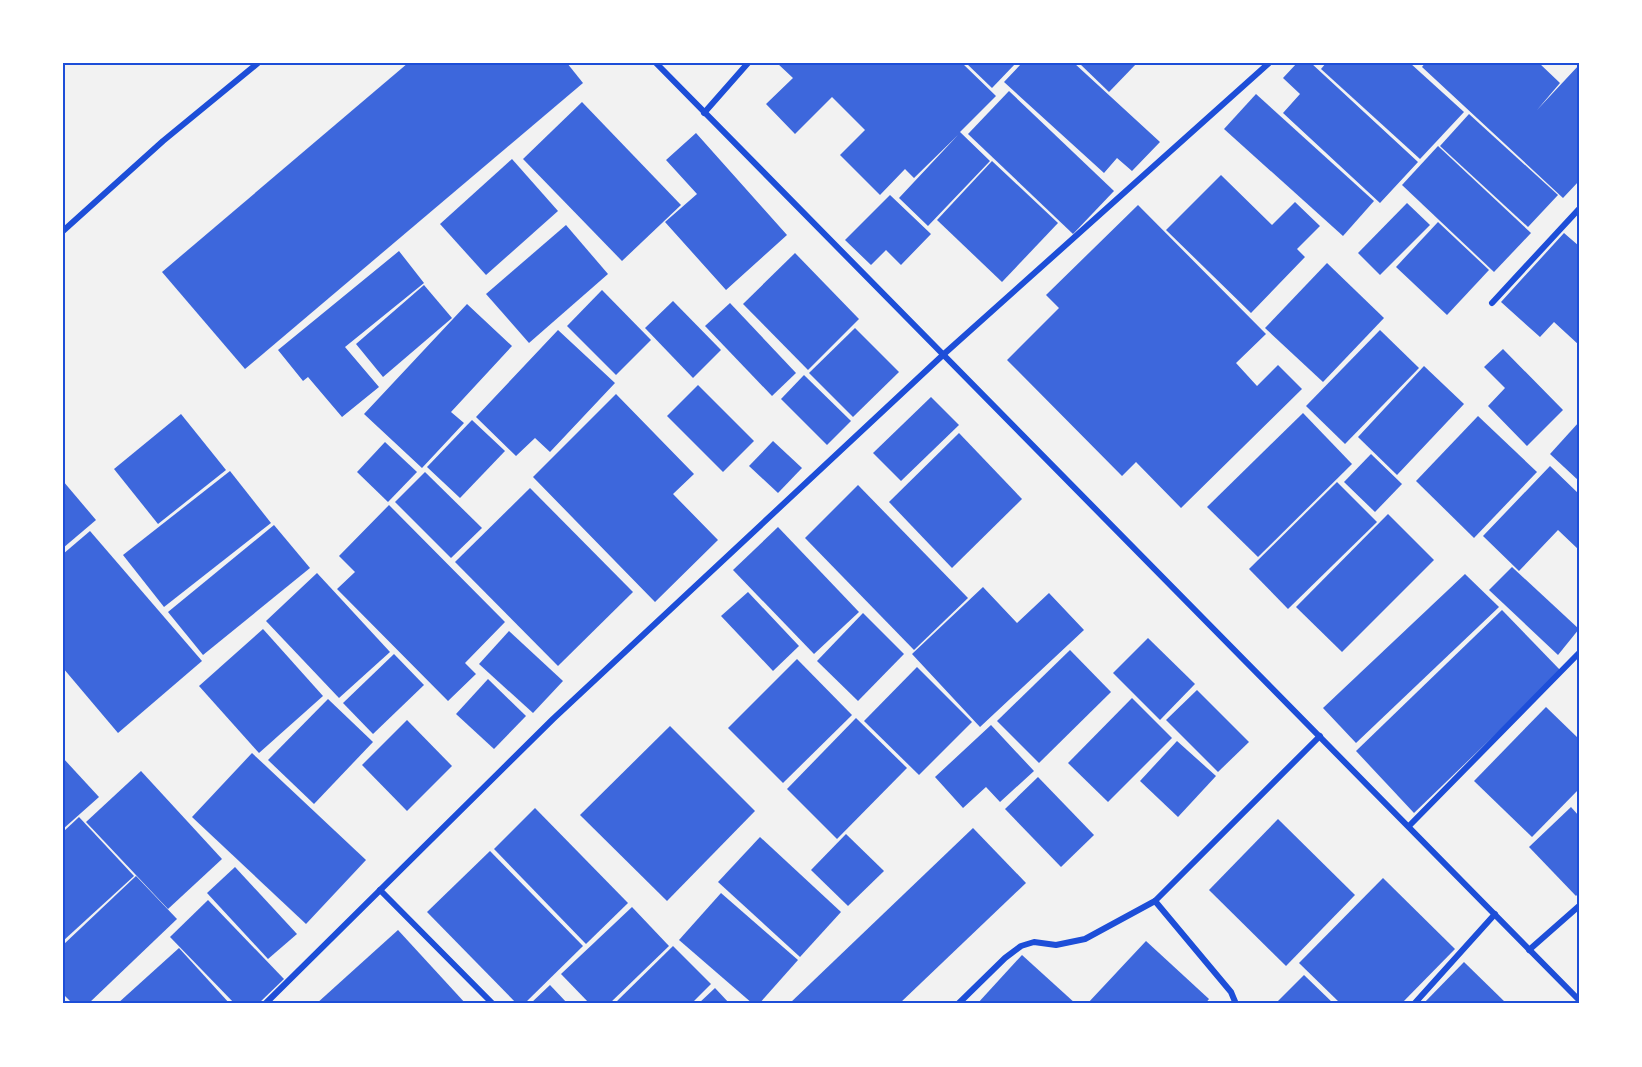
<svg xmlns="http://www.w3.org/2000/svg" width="1642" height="1067" viewBox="0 0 1642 1067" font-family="'Sofia Sans Condensed',sans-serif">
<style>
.building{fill:#3d67dc}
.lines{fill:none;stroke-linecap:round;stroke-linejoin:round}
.minor{stroke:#1d4ed8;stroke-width:6}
.neatline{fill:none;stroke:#1d4ed8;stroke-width:2}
</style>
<rect width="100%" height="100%" fill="#f2f2f2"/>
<!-- building -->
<g class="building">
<path d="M 408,63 L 567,63 L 583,83 L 245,369 L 162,272 Z"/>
<path d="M 777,63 L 962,63 L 996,96 L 960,132 L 990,161 L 928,226 L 899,198 L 958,135 L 914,178 L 905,169 L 880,195 L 840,155 L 865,130 L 832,97 L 795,134 L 766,104 L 793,78 Z"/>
<path d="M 966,63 L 1016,63 L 992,88 Z"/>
<path d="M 1022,63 L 1074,63 L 1160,142 L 1132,171 L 1117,158 L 1104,173 L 1004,82 Z"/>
<path d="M 1079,63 L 1137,63 L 1109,92 Z"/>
<path d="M 1297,63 L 1311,63 L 1418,162 L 1380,203 L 1283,113 L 1300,94 L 1283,78 Z"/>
<path d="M 1326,63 L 1410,63 L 1464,112 L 1420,159 L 1321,69 Z"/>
<path d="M 1425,63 L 1539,63 L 1560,83 L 1537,110 L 1579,65 L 1579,181 L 1563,198 L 1422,67 Z"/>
<path d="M 1009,91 L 1114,191 L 1073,234 L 968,134 Z"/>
<path d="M 1256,94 L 1374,201 L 1343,236 L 1224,129 Z"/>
<path d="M 582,102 L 681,205 L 622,261 L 523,159 Z"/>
<path d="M 1469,114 L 1558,195 L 1528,227 L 1440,146 Z"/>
<path d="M 696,133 L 787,235 L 726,290 L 665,222 L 697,194 L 666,160 Z"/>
<path d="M 1438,146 L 1531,233 L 1494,272 L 1402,185 Z"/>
<path d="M 512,159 L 558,211 L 486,275 L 440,224 Z"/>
<path d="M 992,161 L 1058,223 L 1002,282 L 937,220 Z"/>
<path d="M 1221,175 L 1272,225 L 1295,202 L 1320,226 L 1297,249 L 1305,257 L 1251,313 L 1166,230 Z"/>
<path d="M 890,195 L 931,234 L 901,265 L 886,250 L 871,265 L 845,240 Z"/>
<path d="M 1407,203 L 1430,225 L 1380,275 L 1358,253 Z"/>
<path d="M 1138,205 L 1266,334 L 1236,363 L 1257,386 L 1278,365 L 1302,389 L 1181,508 L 1136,462 L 1122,476 L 1007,360 L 1059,308 L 1046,295 Z"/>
<path d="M 1438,222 L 1489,270 L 1447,315 L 1396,267 Z"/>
<path d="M 566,225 L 608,274 L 529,343 L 486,294 Z"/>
<path d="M 1564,233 L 1579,246 L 1579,345 L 1554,322 L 1540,337 L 1501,302 Z"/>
<path d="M 399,251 L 424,283 L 345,347 L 379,387 L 342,417 L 308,377 L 303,381 L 278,350 Z"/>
<path d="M 795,253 L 859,319 L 808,370 L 743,304 Z"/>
<path d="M 1327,263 L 1384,318 L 1323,382 L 1265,328 Z"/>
<path d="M 424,285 L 452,318 L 383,377 L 356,344 Z"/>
<path d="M 602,290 L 651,340 L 616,375 L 567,326 Z"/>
<path d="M 673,301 L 721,350 L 693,378 L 645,328 Z"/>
<path d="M 730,303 L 796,373 L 772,396 L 705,326 Z"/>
<path d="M 467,304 L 512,346 L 451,412 L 464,423 L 422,468 L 364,414 Z"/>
<path d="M 855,328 L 899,372 L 853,417 L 809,373 Z"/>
<path d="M 558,330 L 615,383 L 550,452 L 535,438 L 516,456 L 476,417 Z"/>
<path d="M 1380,330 L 1419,368 L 1345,444 L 1306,406 Z"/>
<path d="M 1503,349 L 1563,410 L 1527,446 L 1488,406 L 1505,388 L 1484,367 Z"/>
<path d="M 1424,366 L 1464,404 L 1397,475 L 1358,437 Z"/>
<path d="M 804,375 L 851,421 L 827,445 L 781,399 Z"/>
<path d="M 698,385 L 754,441 L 723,472 L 667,416 Z"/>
<path d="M 616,394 L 694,474 L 673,494 L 718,540 L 655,602 L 533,477 Z"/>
<path d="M 931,397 L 959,425 L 901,481 L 873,453 Z"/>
<path d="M 1303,413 L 1352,464 L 1258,557 L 1207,507 Z"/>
<path d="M 181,414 L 226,470 L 158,524 L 114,469 Z"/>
<path d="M 1478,416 L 1537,472 L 1474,538 L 1416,481 Z"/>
<path d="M 472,420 L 505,451 L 460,498 L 427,467 Z"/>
<path d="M 1579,422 L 1579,481 L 1550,454 Z"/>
<path d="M 959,433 L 1022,499 L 952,568 L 889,502 Z"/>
<path d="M 773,441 L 802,468 L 778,493 L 749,466 Z"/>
<path d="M 385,442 L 417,472 L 388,502 L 357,472 Z"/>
<path d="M 1371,454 L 1402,484 L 1375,512 L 1344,482 Z"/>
<path d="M 1550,466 L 1579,494 L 1579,550 L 1558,530 L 1519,571 L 1483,536 Z"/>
<path d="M 230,471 L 271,523 L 164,607 L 123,555 Z"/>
<path d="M 425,472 L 482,528 L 451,558 L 395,502 Z"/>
<path d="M 63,481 L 96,520 L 63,548 Z"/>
<path d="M 1337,482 L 1377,522 L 1288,609 L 1249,569 Z"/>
<path d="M 858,485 L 968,598 L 914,650 L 805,538 Z"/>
<path d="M 530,488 L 633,592 L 558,666 L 455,562 Z"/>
<path d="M 389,505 L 505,622 L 465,663 L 476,674 L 448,701 L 337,589 L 355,572 L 339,556 Z"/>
<path d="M 1388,514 L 1434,560 L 1342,652 L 1296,607 Z"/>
<path d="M 274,525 L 310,568 L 203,655 L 168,612 Z"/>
<path d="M 778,527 L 859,612 L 814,654 L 733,570 Z"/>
<path d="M 90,531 L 202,661 L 118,733 L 63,668 L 63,554 Z"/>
<path d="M 1512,567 L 1579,629 L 1558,655 L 1489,590 Z"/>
<path d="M 317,573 L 390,652 L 339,698 L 266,621 Z"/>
<path d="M 1465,574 L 1499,607 L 1356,743 L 1323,708 Z"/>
<path d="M 983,587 L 1017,623 L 1049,593 L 1084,630 L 980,727 L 912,654 Z"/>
<path d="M 748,592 L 799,646 L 773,671 L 721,616 Z"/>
<path d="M 1502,610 L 1561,671 L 1414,813 L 1356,751 Z"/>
<path d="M 863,613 L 904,654 L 858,701 L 817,661 Z"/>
<path d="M 263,629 L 323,696 L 259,753 L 199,686 Z"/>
<path d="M 509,631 L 563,681 L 533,713 L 479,664 Z"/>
<path d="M 1148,638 L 1195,684 L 1160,720 L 1113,673 Z"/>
<path d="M 1070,650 L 1111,692 L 1039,763 L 997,721 Z"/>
<path d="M 394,654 L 424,685 L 373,734 L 343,703 Z"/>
<path d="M 797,659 L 852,715 L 783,783 L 728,728 Z"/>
<path d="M 917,667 L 972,722 L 919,775 L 864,721 Z"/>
<path d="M 488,679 L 526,716 L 494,749 L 456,714 Z"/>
<path d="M 1197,690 L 1249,742 L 1218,772 L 1166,720 Z"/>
<path d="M 1132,698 L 1172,738 L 1108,802 L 1068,763 Z"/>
<path d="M 328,699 L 373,742 L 314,804 L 268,760 Z"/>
<path d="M 1546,707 L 1579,739 L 1579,789 L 1532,837 L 1474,781 Z"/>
<path d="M 856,718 L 907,768 L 837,839 L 787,789 Z"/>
<path d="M 407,720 L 452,766 L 407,811 L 362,765 Z"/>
<path d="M 991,725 L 1034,771 L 1000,802 L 986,787 L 963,808 L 935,777 Z"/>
<path d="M 670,726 L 755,811 L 667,901 L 580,815 Z"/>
<path d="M 1177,741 L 1216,776 L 1178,817 L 1140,781 Z"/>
<path d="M 252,753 L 366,860 L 306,924 L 192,817 Z"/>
<path d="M 63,758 L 99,797 L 63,829 Z"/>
<path d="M 141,771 L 222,859 L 168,909 L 86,822 Z"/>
<path d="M 1038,777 L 1094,835 L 1061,867 L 1005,809 Z"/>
<path d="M 1571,807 L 1579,816 L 1579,893 L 1576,896 L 1529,847 Z"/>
<path d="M 535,808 L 628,903 L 586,944 L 494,849 Z"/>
<path d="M 79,817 L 134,876 L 63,941 L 63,832 Z"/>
<path d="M 1278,819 L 1355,895 L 1286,966 L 1209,890 Z"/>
<path d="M 973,828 L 1026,883 L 899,1004 L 789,1004 Z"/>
<path d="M 846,834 L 884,871 L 848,906 L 811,870 Z"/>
<path d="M 760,837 L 841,912 L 800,957 L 718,882 Z"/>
<path d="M 490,851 L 583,946 L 524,1004 L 517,1004 L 427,912 Z"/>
<path d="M 235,867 L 297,934 L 268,959 L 207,893 Z"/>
<path d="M 136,876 L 177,919 L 88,1004 L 73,1004 L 63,994 L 63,945 Z"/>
<path d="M 1383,878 L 1455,949 L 1401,1004 L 1341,1004 L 1299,963 Z"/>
<path d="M 721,893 L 798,960 L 759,1004 L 753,1004 L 679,940 Z"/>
<path d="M 208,900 L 284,979 L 258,1004 L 235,1004 L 170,937 Z"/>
<path d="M 632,907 L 669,946 L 609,1004 L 590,1004 L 561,974 Z"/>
<path d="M 398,930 L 466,1004 L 316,1004 Z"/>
<path d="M 1146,941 L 1209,999 L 1205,1004 L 1087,1004 Z"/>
<path d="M 673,946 L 711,984 L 691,1004 L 614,1004 Z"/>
<path d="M 179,948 L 230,1004 L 117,1004 Z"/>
<path d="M 1022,955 L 1076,1004 L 977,1004 Z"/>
<path d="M 1464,962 L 1507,1004 L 1423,1004 Z"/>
<path d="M 1304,975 L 1334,1004 L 1275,1004 Z"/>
<path d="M 550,985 L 568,1004 L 530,1004 Z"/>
<path d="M 715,988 L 730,1004 L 698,1004 Z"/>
</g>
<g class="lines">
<!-- minor -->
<g class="minor">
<path d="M 656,63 L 1579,1000"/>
<path d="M 704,113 L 748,63"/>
<path d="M 63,231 L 163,141 L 258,63"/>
<path d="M 1492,303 L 1579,209"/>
<path d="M 1409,826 L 1579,653"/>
<path d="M 380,890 L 493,1004"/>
<path d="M 1155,901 L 1231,992 L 1236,1004"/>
<path d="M 1529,950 L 1579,906"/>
<path d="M 265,1004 L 553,719 L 944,354 L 1269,63"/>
<path d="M 958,1004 L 1005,958 L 1021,946 L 1034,942 L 1056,945 L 1085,939 L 1155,901 L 1320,736"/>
<path d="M 1414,1004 L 1495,914"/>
</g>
</g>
<!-- border -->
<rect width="1642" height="1067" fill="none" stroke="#ffffff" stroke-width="129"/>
<rect x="64" y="64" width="1514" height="938" class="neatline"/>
</svg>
